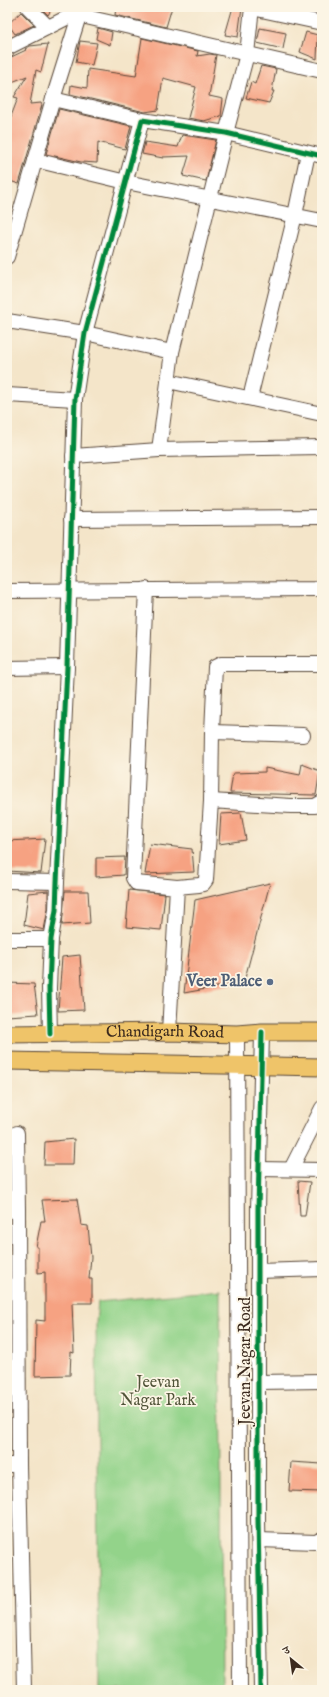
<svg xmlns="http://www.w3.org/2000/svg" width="329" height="1697" viewBox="0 0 329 1697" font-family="'IM FELL English','Noto Serif Devanagari',serif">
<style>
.green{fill:#93d38a;stroke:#677e54}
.building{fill:#f6a282}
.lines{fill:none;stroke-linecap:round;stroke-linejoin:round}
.minor-casing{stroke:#574638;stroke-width:16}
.major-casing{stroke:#574638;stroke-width:19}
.minor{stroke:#fff;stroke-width:14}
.major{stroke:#efc469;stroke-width:17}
.cycleway-casing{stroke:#fcf5e5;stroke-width:8}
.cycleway{stroke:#00873e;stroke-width:5}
.service-dot{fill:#5c6f8a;stroke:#fcf5e5;stroke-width:1.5}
.labels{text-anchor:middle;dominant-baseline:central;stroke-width:3.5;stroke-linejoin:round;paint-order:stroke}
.service-label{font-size:16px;font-weight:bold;fill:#4e5e75;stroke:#fcf5e5;text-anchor:end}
.street-label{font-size:16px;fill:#3b2a1e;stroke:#fcf5e5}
.park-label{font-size:16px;fill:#515439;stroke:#fcf5e5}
</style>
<rect width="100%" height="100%" fill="#fcf5e5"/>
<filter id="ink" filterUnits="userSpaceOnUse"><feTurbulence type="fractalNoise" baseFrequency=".025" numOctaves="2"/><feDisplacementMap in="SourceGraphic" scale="8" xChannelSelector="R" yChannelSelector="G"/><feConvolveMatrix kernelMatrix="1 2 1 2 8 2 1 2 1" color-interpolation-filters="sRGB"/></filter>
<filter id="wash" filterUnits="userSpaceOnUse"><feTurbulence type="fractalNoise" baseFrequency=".012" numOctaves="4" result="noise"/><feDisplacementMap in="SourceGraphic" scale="16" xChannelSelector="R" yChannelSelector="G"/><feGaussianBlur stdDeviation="0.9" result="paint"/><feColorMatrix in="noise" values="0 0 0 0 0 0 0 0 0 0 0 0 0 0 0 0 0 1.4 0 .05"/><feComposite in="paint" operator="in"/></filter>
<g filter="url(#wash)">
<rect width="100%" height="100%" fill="#f4e5c9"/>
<!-- green -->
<path class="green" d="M 220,1290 L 222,1690 L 99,1690 L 96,1323 L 98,1302 Z"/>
<g id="blocks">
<!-- building -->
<g class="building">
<path d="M 40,7 L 53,7 L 48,15 Z"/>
<path d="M 116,7 L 172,7 L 166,27 L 115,15 Z"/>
<path d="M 233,7 L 242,7 L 238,37 L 225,35 Z"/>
<path d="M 21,12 L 34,25 L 15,34 L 8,24 Z"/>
<path d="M 98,28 L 112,32 L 110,45 L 96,39 Z"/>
<path d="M 260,28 L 286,33 L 283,49 L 257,43 Z"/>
<path d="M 306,32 L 318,35 L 317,59 L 300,52 Z"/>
<path d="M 142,38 L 198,51 L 197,56 L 210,54 L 216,55 L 209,96 L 223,99 L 221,116 L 204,121 L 188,118 L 196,87 L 163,78 L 158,110 L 145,112 L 70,94 L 71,85 L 87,88 L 88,69 L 136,76 Z"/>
<path d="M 80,41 L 97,43 L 92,65 L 76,62 Z"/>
<path d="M 48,44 L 41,72 L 36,70 L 30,104 L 41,103 L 42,105 L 19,184 L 7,180 L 7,127 L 18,98 L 14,97 L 27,76 L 7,84 L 7,59 L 26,50 L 25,49 L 30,46 Z"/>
<path d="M 261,66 L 276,69 L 272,91 L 274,91 L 269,103 L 246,98 L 251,82 L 255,84 Z"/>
<path d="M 59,109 L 131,126 L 125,149 L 98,142 L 97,163 L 81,162 L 46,154 Z"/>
<path d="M 182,135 L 216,140 L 206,181 L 183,176 L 189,156 L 163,157 L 163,158 L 142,154 L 145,142 L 178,147 Z"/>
<path d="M 302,764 L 320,771 L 316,795 L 230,793 L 233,773 L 265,772 L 265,768 L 300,775 Z"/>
<path d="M 241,813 L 246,840 L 219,844 L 221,814 Z"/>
<path d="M 45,839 L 41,873 L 7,871 L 7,841 Z"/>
<path d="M 150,844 L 192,849 L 194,872 L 145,874 Z"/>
<path d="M 125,857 L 124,875 L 96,877 L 96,858 Z"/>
<path d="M 270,883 L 244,982 L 184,993 L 195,900 Z"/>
<path d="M 129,890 L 165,894 L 161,930 L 126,927 Z"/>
<path d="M 48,891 L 48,909 L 44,930 L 24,925 L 28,893 Z"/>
<path d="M 65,891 L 88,891 L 90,923 L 62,925 Z"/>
<path d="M 80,955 L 84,1010 L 58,1011 L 62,957 Z"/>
<path d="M 7,983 L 34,984 L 38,1014 L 7,1016 Z"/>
<path d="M 74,1139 L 73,1165 L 44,1165 L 45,1142 Z"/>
<path d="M 298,1181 L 310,1182 L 305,1216 L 300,1216 Z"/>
<path d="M 77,1199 L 81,1225 L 88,1226 L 91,1257 L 89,1279 L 92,1279 L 92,1303 L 72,1303 L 74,1353 L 71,1352 L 70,1375 L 35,1376 L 36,1320 L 45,1321 L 45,1272 L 38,1273 L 38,1247 L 36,1247 L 41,1221 L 45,1221 L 42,1200 Z"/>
<path d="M 291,1462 L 322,1464 L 322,1492 L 289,1491 Z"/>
</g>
</g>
</g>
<g filter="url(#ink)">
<use href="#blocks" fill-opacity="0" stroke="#574638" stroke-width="1"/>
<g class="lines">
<defs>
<g id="minor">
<path d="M 28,7 L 48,27"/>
<path d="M 252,8 L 322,23"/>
<path d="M 73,14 L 322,71"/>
<path d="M 7,48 L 88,7"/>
<path d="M 53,99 L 79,16"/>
<path d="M 35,160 L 126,182 L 322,221"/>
<path d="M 7,257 L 53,99 L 142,120"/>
<path d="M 7,321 L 85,333 L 172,352"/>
<path d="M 168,381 L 322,414"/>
<path d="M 7,395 L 75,399"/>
<path d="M 250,398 L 295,215 L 308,153"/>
<path d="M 159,450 L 172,352 L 226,133 L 247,54 L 252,7"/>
<path d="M 73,456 L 159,450 L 322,447"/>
<path d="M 71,519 L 322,517"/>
<path d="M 146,589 L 133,878 L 136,883 L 177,887 L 169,1032"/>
<path d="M 7,591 L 316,589 L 322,587"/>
<path d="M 7,668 L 67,667"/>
<path d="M 212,732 L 303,735"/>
<path d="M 211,801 L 212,732 L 215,667 L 221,664 L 320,664"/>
<path d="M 7,881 L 57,882"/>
<path d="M 177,887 L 199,885 L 203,884 L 206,880 L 211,801 L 291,806 L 315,806 L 322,802"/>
<path d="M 7,939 L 51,939"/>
<path d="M 50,1034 L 49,988 L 51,939 L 56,910 L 57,882 L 67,667 L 75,399 L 85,333 L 142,120 L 226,133 L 322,156"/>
<path d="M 237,1034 L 240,1690"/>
<path d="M 259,1169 L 322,1170"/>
<path d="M 291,1169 L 322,1108"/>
<path d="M 7,1210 L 18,1210 L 17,1133"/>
<path d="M 18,1210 L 19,1465"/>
<path d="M 258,1271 L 322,1269"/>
<path d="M 259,1382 L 322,1381"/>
<path d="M 7,1465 L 19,1465 L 24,1690"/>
<path d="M 259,1540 L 316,1542 L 322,1539"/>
<path d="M 261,1690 L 258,1519 L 258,1210 L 262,1032"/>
</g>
<g id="major">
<path id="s1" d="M 7,1034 L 169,1032 L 237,1034 L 262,1032 L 322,1032"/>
<path d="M 7,1061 L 322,1067"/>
</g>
</defs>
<!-- minor casing -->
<use href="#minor" class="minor-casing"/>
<!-- major casing -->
<use href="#major" class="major-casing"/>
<!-- minor -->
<use href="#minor" class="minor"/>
<!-- major -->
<use href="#major" class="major"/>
<defs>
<g id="cycleway">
<path d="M 50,1034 L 49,988 L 51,939 L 56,910 L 57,882 L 67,667 L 75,399 L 85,333 L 142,120 L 226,133 L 322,156"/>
<path d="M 261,1690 L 258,1519 L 258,1210 L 262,1032"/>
</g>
</defs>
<!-- cycleway casing -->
<use href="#cycleway" class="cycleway-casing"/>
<!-- cycleway -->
<use href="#cycleway" class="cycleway"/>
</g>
</g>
<!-- markers -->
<circle class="service-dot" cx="270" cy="982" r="4"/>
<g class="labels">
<!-- service labels -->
<g class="service-label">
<text x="262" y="982">Veer Palace</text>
</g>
<!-- street labels -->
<g class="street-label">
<text stroke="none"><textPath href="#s1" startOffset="158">Chandigarh Road</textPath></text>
<text transform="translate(246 1361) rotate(-90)">Jeevan Nagar Road</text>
</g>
<!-- park labels -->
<g class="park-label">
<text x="158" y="1383">Jeevan<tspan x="158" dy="18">Nagar Park</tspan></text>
</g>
</g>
<!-- margin -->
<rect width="329" height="1697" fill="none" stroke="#fcf5e5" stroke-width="24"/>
<!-- north arrow -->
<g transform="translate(291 1659) rotate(331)" stroke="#fcf5e5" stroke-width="3" paint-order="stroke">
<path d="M0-3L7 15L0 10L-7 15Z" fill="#3b2a1e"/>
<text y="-6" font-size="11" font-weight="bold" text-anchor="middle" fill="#3b2a1e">उ</text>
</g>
</svg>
